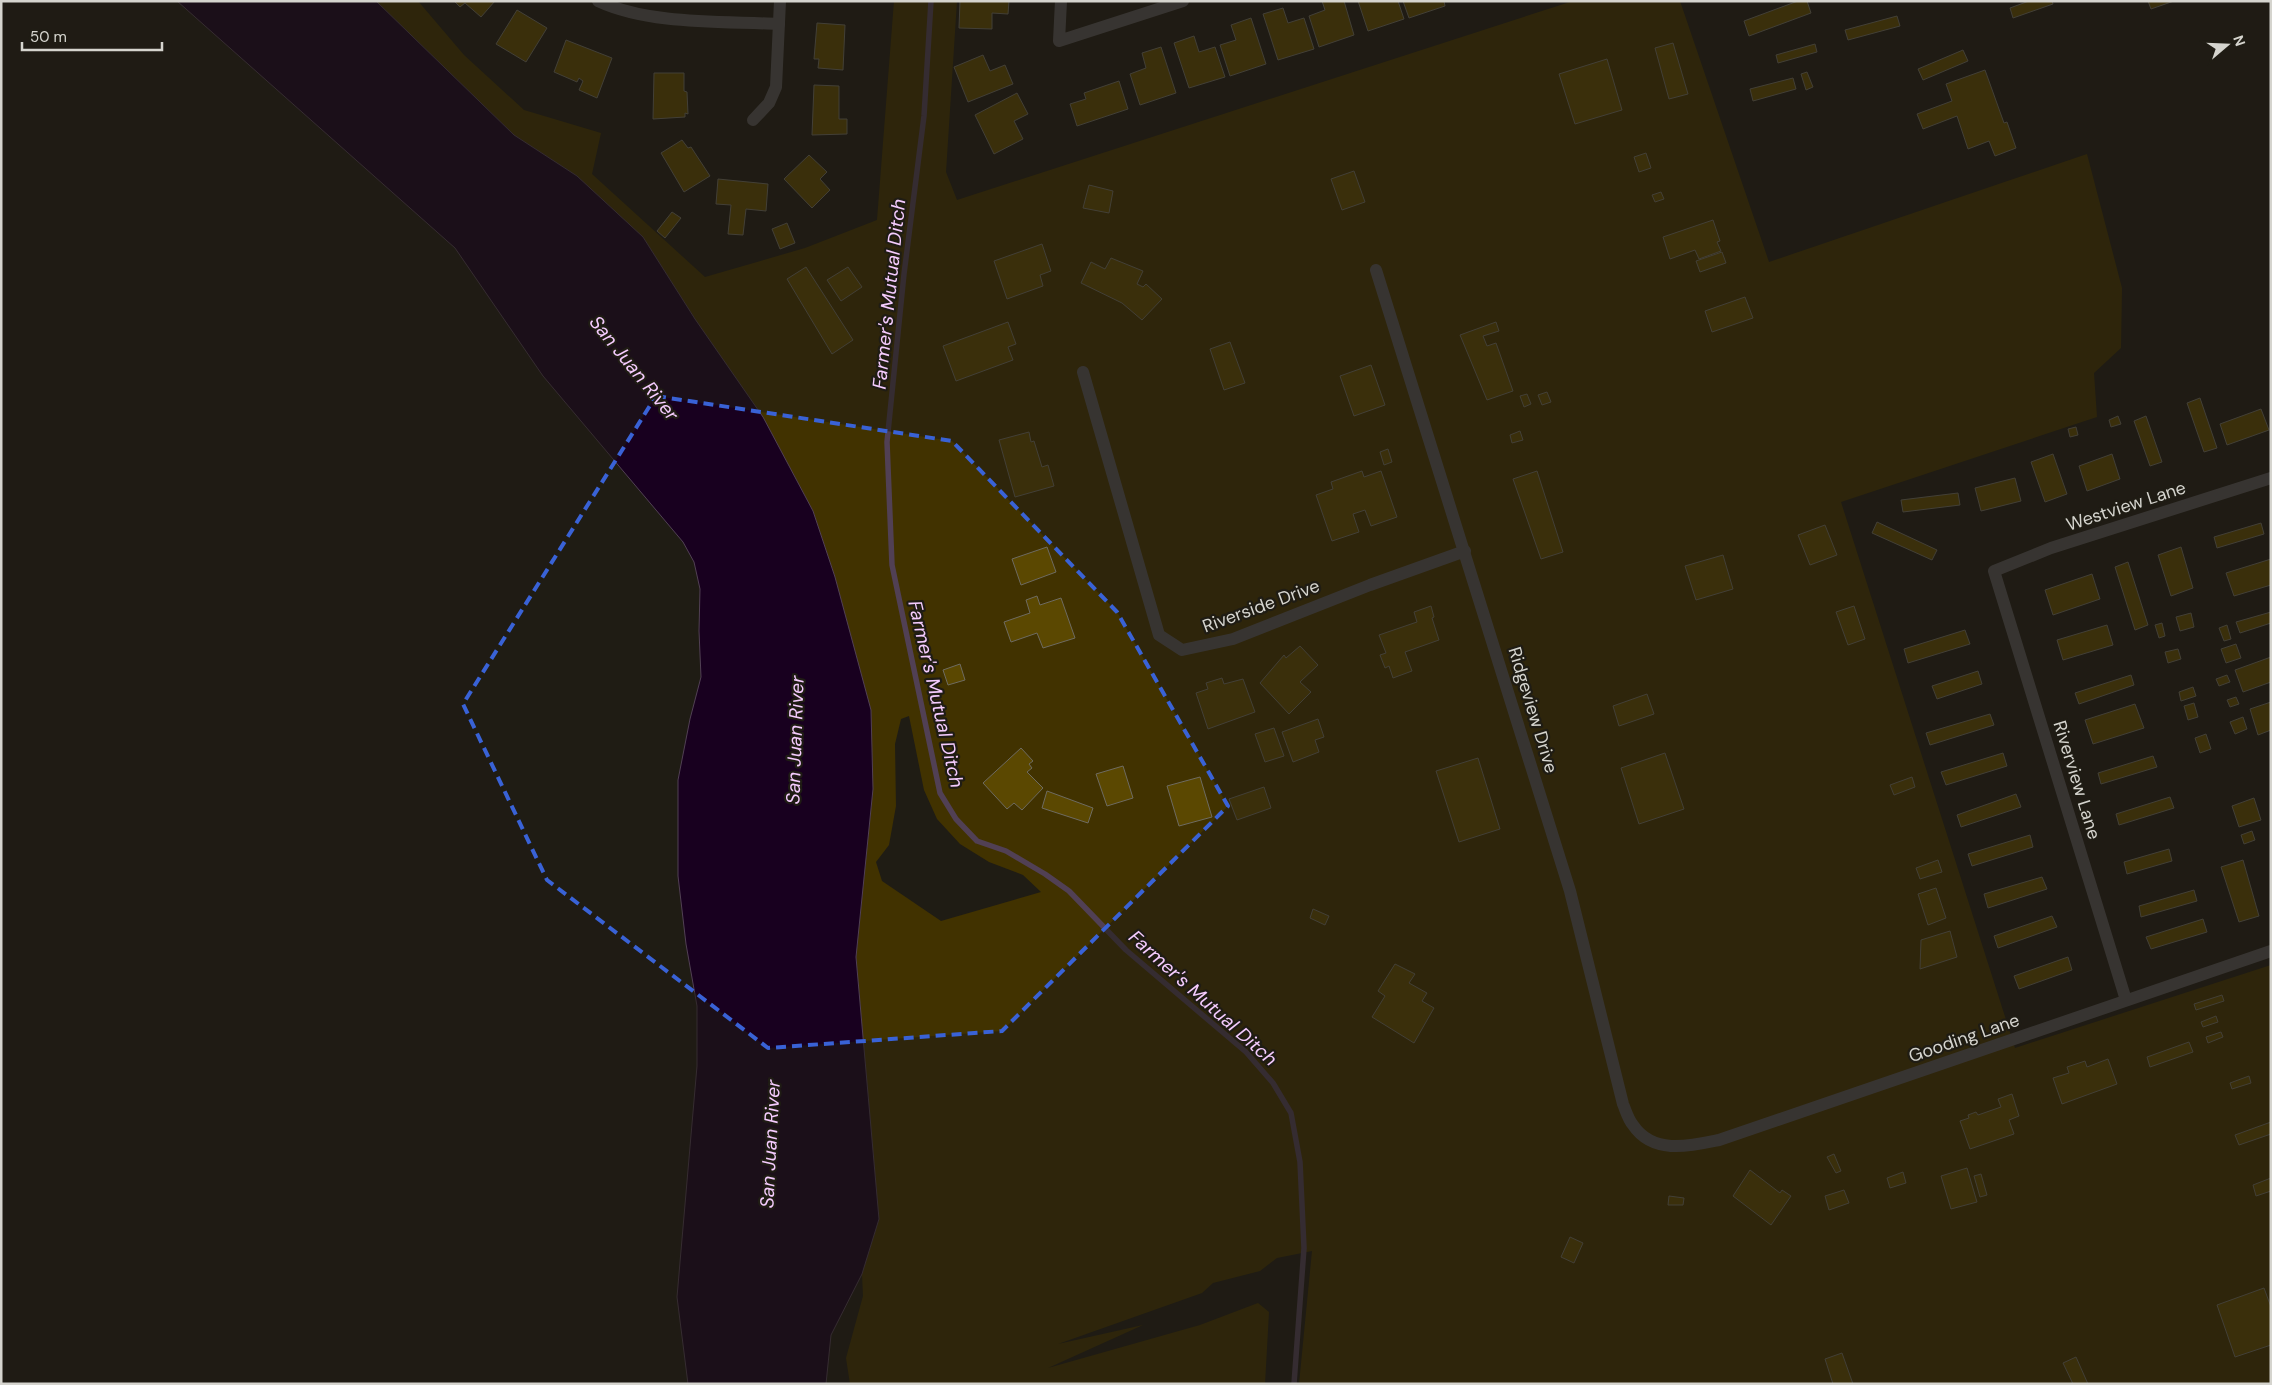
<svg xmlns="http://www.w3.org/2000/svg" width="2272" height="1385" viewBox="0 0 2272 1385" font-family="'DM Sans',sans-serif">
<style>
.green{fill:#413200;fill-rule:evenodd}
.water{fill:#18001f;stroke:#514054}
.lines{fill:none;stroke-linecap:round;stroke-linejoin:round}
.stream{stroke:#514054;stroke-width:5.5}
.building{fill:#5b4801;stroke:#6e6b61}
.minor{stroke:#565356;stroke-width:12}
.marked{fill:none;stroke:#3962d6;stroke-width:4;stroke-dasharray:10 6;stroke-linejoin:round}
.labels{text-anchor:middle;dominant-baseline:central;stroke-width:4.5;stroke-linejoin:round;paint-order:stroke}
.street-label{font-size:18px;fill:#d5d4ce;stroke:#1f1c14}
.water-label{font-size:19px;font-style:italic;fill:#f5ccfe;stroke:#1f1c14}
</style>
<rect width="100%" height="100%" fill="#1f1c14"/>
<!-- green -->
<path class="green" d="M 376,1 L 418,1 L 464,55 L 524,110 L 601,133 L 592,174 L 705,277 L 805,248 L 877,220 L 894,1 L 957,1 L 946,172 L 957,200 L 1573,1 L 1680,1 L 1769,262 L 2087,154 L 2122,288 L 2121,348 L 2094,373 L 2097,417 L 1841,502 L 2015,1048 L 2271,965 L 2271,1384 L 1299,1384 L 1312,1251 L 1277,1258 L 1260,1271 L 1213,1283 L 1202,1293 L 1058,1344 L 1143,1325 L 1048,1368 L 1200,1325 L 1258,1303 L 1269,1312 L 1265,1384 L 850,1384 L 846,1358 L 863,1296 L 862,1274 L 879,1219 L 856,957 L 873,789 L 695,319 L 643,237 L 577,176 L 514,135 ZM 909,716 L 924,790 L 937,819 L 960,844 L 989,862 L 1023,875 L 1041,892 L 941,921 L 882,881 L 876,862 L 889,845 L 896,806 L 895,744 L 901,719 Z"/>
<!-- water -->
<path class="water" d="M 177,1 L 376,1 L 514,135 L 577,176 L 643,237 L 695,319 L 763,417 L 813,511 L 835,577 L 871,710 L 873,789 L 856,957 L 879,1219 L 862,1274 L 831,1335 L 826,1384 L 688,1384 L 677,1297 L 697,1066 L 697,1006 L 686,944 L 678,876 L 678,780 L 690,719 L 701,677 L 699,631 L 700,589 L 694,562 L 683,542 L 543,376 L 455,248 Z"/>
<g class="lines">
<!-- stream -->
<path class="stream" d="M 931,1 L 924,116 L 904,274 L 887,442 L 892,565 L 940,793 L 956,819 L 977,841 L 1006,851 L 1045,874 L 1069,891 L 1126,950 L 1246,1052 L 1273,1083 L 1291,1113 L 1300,1162 L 1304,1248 L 1294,1384"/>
</g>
<!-- building -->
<g class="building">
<path d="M 454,1 L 495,1 L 481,17 L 465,3 L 460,7 Z"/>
<path d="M 960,1 L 1009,1 L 1008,14 L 992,13 L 992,29 L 959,28 Z"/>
<path d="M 1322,1 L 1344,1 L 1354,35 L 1319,47 L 1309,16 L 1325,10 Z"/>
<path d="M 1358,1 L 1398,1 L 1404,19 L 1368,31 Z"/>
<path d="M 1403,1 L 1444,1 L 1445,6 L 1409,18 Z"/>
<path d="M 1798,1 L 1807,1 L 1811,13 L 1749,36 L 1744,21 Z"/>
<path d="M 2029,1 L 2052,1 L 2053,4 L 2013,18 L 2010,8 Z"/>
<path d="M 2148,1 L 2174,1 L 2151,9 Z"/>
<path d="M 1283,8 L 1288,23 L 1304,18 L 1314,49 L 1278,60 L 1263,14 Z"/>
<path d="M 517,10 L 547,28 L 526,62 L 496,44 Z"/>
<path d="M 1897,16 L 1900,26 L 1848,40 L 1845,30 Z"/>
<path d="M 1251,18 L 1266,64 L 1230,76 L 1220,45 L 1236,40 L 1231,25 Z"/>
<path d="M 817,23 L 845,25 L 843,70 L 818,68 L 819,59 L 814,59 Z"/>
<path d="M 1194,36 L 1199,52 L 1215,47 L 1225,77 L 1189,88 L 1174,43 Z"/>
<path d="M 566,40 L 612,58 L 597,98 L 579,90 L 583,81 L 579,78 L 577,82 L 554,72 Z"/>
<path d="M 1673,43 L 1688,94 L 1669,99 L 1655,48 Z"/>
<path d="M 1815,44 L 1817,52 L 1778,63 L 1776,55 Z"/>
<path d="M 1161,47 L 1176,93 L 1140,105 L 1130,74 L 1146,68 L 1142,53 Z"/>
<path d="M 1963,50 L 1968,61 L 1923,80 L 1918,69 Z"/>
<path d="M 983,55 L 990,71 L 1005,65 L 1013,84 L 968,102 L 954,67 Z"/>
<path d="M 1607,59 L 1622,110 L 1575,124 L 1559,74 Z"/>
<path d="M 1985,70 L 2004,123 L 2007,122 L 2016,148 L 1995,156 L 1989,141 L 1968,149 L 1957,116 L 1923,129 L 1917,114 L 1952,101 L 1946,84 Z"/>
<path d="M 1807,72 L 1813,87 L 1806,90 L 1801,74 Z"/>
<path d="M 654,73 L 684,73 L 684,91 L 687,92 L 688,114 L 685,113 L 685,117 L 653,119 Z"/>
<path d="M 1793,78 L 1796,89 L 1753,101 L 1750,89 Z"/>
<path d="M 1119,81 L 1128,109 L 1077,126 L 1070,104 L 1086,99 L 1084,93 Z"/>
<path d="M 814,85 L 839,86 L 839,119 L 847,119 L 847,134 L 812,135 Z"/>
<path d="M 1017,93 L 1028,114 L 1014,121 L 1023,139 L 994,154 L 975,115 Z"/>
<path d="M 682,140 L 688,148 L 691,147 L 710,176 L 684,192 L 661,153 Z"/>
<path d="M 1646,153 L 1651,168 L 1639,172 L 1634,157 Z"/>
<path d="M 809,155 L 827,172 L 820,179 L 830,190 L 812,208 L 784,179 Z"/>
<path d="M 1354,171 L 1365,202 L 1342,210 L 1331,179 Z"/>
<path d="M 718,179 L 768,184 L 766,211 L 746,209 L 743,235 L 728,234 L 731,205 L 716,204 Z"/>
<path d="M 1089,185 L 1113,191 L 1109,213 L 1083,208 Z"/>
<path d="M 1661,192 L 1664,199 L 1655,202 L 1652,195 Z"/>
<path d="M 672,212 L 681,218 L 665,238 L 657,231 Z"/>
<path d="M 1713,220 L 1720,241 L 1717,242 L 1721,251 L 1699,259 L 1695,250 L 1670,259 L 1663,237 Z"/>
<path d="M 787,223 L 795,243 L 780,249 L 772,229 Z"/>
<path d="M 1042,244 L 1051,271 L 1040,275 L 1043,286 L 1007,299 L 994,261 Z"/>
<path d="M 1722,252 L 1726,263 L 1700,272 L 1696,261 Z"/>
<path d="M 1111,258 L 1143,271 L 1137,284 L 1143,287 L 1146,284 L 1162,299 L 1142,320 L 1122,303 L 1081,283 L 1091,262 L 1105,269 Z"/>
<path d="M 806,267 L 853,340 L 832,354 L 787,279 Z"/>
<path d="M 848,267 L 862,287 L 841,301 L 827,280 Z"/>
<path d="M 1745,297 L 1753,318 L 1712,332 L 1705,311 Z"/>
<path d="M 1008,322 L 1016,344 L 1008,347 L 1013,360 L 956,381 L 943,346 Z"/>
<path d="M 1496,322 L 1499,331 L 1483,336 L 1487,346 L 1496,343 L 1513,391 L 1487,400 L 1460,335 Z"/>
<path d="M 1230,342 L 1245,383 L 1224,390 L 1210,349 Z"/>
<path d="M 1371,365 L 1385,405 L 1354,416 L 1340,376 Z"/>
<path d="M 1547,392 L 1551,402 L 1542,405 L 1538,395 Z"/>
<path d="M 1527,394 L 1531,404 L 1524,407 L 1520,396 Z"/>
<path d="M 2200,398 L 2217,448 L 2204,452 L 2187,403 Z"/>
<path d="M 2261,409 L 2269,430 L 2227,445 L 2220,424 Z"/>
<path d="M 2118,416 L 2121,424 L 2111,427 L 2109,420 Z"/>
<path d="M 2146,416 L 2162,462 L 2150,466 L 2134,421 Z"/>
<path d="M 2076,427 L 2078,435 L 2070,437 L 2068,429 Z"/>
<path d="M 1520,431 L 1523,440 L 1512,443 L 1510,435 Z"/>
<path d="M 1029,432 L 1031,442 L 1034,441 L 1042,467 L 1048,465 L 1054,486 L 1015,497 L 999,440 Z"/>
<path d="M 1388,449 L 1392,462 L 1384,465 L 1380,452 Z"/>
<path d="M 2053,454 L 2067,494 L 2045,502 L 2031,462 Z"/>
<path d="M 2112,454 L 2120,479 L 2087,491 L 2079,466 Z"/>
<path d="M 1362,471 L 1364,477 L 1381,471 L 1397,517 L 1371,526 L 1365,510 L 1353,514 L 1359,532 L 1332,541 L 1316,495 L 1333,489 L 1331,482 Z"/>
<path d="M 1537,471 L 1563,552 L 1541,559 L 1513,479 Z"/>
<path d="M 2015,478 L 2021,501 L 1981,511 L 1975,488 Z"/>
<path d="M 1958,493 L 1960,505 L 1903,512 L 1901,500 Z"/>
<path d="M 1877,522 L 1937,550 L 1932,560 L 1872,533 Z"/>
<path d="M 2261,523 L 2264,534 L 2217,548 L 2214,537 Z"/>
<path d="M 1825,525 L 1837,555 L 1810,565 L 1798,535 Z"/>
<path d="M 1047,547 L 1056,572 L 1021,585 L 1012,559 Z"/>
<path d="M 2181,547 L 2193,588 L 2171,596 L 2158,555 Z"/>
<path d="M 1723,555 L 1733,589 L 1696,600 L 1685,566 Z"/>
<path d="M 2271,559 L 2271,585 L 2234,596 L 2226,573 Z"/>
<path d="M 2128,562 L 2148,625 L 2135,630 L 2115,567 Z"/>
<path d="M 2092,574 L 2100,599 L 2053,615 L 2045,590 Z"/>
<path d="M 1037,596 L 1040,605 L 1061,598 L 1075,638 L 1043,648 L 1037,633 L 1011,642 L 1004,622 L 1030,613 L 1026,600 Z"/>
<path d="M 1431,606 L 1434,617 L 1432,618 L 1439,640 L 1405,652 L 1412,671 L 1393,678 L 1389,666 L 1385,668 L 1380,655 L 1386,653 L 1379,635 L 1417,622 L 1414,612 Z"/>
<path d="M 1854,606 L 1865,639 L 1848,645 L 1836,612 Z"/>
<path d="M 2271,612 L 2271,623 L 2240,633 L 2236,622 Z"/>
<path d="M 2191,613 L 2194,627 L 2180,631 L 2176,617 Z"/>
<path d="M 2162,623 L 2165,636 L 2159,638 L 2155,625 Z"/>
<path d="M 2107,625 L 2113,645 L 2063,660 L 2057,640 Z"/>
<path d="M 2227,625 L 2231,639 L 2224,641 L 2219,628 Z"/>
<path d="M 1965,630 L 1970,644 L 1908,663 L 1904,649 Z"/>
<path d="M 2236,644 L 2241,658 L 2226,663 L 2221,649 Z"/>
<path d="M 1300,646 L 1318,665 L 1300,682 L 1311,692 L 1289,714 L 1260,683 L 1284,655 L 1286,658 Z"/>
<path d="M 2178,649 L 2181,659 L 2168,663 L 2165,652 Z"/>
<path d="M 2271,657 L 2271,682 L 2243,692 L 2235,670 Z"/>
<path d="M 960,664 L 965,680 L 948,685 L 943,670 Z"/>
<path d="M 1978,671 L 1982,684 L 1937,699 L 1932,686 Z"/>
<path d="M 2131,675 L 2134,685 L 2079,704 L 2075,693 Z"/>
<path d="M 2227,675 L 2230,682 L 2219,686 L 2216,679 Z"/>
<path d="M 1222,678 L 1224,684 L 1243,679 L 1255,712 L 1208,729 L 1196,693 L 1208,689 L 1206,683 Z"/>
<path d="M 2193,687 L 2196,696 L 2181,701 L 2179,692 Z"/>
<path d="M 1647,694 L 1654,714 L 1619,726 L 1613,706 Z"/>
<path d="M 2236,697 L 2239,704 L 2230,707 L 2227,700 Z"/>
<path d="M 2271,702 L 2271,730 L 2258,735 L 2250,709 Z"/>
<path d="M 2194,703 L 2198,717 L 2188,720 L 2184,706 Z"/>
<path d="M 2135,704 L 2144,728 L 2093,744 L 2085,720 Z"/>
<path d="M 1990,714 L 1994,725 L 1930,745 L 1926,733 Z"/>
<path d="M 2243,717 L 2247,729 L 2235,734 L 2230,722 Z"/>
<path d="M 1318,719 L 1324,737 L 1315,740 L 1319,752 L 1293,762 L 1282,732 Z"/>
<path d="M 1274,728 L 1284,756 L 1265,762 L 1255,734 Z"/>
<path d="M 2206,734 L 2211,749 L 2200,753 L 2195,738 Z"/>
<path d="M 1021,748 L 1033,761 L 1029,764 L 1032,768 L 1027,772 L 1043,788 L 1022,810 L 1014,803 L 1007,809 L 983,783 Z"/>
<path d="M 1665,753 L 1684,809 L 1639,824 L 1621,768 Z"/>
<path d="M 2003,753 L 2007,766 L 1946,785 L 1941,772 Z"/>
<path d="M 2153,756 L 2157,767 L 2101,784 L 2098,773 Z"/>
<path d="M 1478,758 L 1500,829 L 1459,842 L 1436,771 Z"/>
<path d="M 1123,766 L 1133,798 L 1107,806 L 1096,774 Z"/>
<path d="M 1200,777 L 1212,817 L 1179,826 L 1167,786 Z"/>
<path d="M 1912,777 L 1915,787 L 1894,795 L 1890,785 Z"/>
<path d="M 1264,787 L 1271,808 L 1237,820 L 1229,799 Z"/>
<path d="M 1047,791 L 1093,808 L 1088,823 L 1042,808 Z"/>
<path d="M 2016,794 L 2021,807 L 1961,827 L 1957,815 Z"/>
<path d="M 2170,797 L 2174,808 L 2119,825 L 2116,814 Z"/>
<path d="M 2254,798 L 2261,820 L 2239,827 L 2232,806 Z"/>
<path d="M 2252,831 L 2255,840 L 2244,844 L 2241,835 Z"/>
<path d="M 2030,835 L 2033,847 L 1972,866 L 1968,854 Z"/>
<path d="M 2169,849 L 2172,861 L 2127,874 L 2124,862 Z"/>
<path d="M 1938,860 L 1942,872 L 1920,879 L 1916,868 Z"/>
<path d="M 2243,860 L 2259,916 L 2239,922 L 2221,867 Z"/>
<path d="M 2042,877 L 2047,889 L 1988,908 L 1984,894 Z"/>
<path d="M 1936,888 L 1946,918 L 1928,925 L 1918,894 Z"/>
<path d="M 2194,890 L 2197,901 L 2141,917 L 2139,906 Z"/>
<path d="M 1313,909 L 1329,916 L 1325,925 L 1310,918 Z"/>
<path d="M 2052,916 L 2057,927 L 1998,948 L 1994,936 Z"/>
<path d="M 2203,919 L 2207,932 L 2151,949 L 2146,937 Z"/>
<path d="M 1950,931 L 1957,957 L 1920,969 L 1921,940 Z"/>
<path d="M 2068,957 L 2072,970 L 2019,989 L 2014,976 Z"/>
<path d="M 1395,964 L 1415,974 L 1409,983 L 1427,993 L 1422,1001 L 1434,1008 L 1414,1043 L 1372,1017 L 1385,996 L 1378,991 Z"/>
<path d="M 2222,995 L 2224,1001 L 2196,1010 L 2194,1004 Z"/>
<path d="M 2216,1016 L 2218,1022 L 2203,1027 L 2201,1022 Z"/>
<path d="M 2221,1032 L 2223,1037 L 2208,1043 L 2206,1037 Z"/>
<path d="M 2189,1042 L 2193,1052 L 2150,1067 L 2147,1057 Z"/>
<path d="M 2108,1059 L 2117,1084 L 2062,1104 L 2053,1078 L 2069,1073 L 2067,1067 L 2085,1061 L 2087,1067 Z"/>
<path d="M 2249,1076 L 2251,1083 L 2232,1089 L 2230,1083 Z"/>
<path d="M 2012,1094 L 2019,1116 L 2009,1120 L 2014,1134 L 1970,1149 L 1960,1121 L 1969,1118 L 1968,1115 L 1976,1112 L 1978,1115 L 2001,1107 L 1998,1099 Z"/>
<path d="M 2271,1122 L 2271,1134 L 2239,1145 L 2235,1135 Z"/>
<path d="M 1834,1154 L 1841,1171 L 1836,1173 L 1827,1157 Z"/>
<path d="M 1967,1168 L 1977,1202 L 1951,1209 L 1941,1176 Z"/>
<path d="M 1750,1170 L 1780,1193 L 1782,1190 L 1791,1196 L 1771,1225 L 1733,1196 Z"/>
<path d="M 1903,1172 L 1906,1183 L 1890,1188 L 1887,1178 Z"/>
<path d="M 1981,1174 L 1987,1195 L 1980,1197 L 1974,1176 Z"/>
<path d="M 2271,1178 L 2271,1191 L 2256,1196 L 2253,1185 Z"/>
<path d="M 1844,1190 L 1849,1203 L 1829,1210 L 1825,1196 Z"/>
<path d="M 1669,1196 L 1684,1198 L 1683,1205 L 1668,1205 Z"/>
<path d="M 1570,1237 L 1583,1243 L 1574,1263 L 1561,1257 Z"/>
<path d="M 2264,1288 L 2271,1307 L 2271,1345 L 2235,1357 L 2217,1305 Z"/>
<path d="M 1842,1353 L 1853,1384 L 1833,1384 L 1825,1359 Z"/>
<path d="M 2076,1357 L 2088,1384 L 2073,1384 L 2063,1363 Z"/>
</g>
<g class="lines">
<!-- minor -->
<g class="minor">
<path d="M 598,1 C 650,25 721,21 779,24"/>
<path d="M 1061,1 L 1059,41 L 1183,1"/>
<path d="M 753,120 L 769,103 L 776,87 L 780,1"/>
<path d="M 1376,270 L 1570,891 L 1623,1104 C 1626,1111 1628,1119 1633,1125 C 1653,1155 1690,1146 1719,1140 L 2271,951"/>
<path d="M 1083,372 L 1159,635 L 1182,650 L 1233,639 L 1370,585 L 1465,551"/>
<path d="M 2126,1000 L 1994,571 L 2051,548 L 2271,478"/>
</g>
</g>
<!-- marked area -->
<path d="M0 0H2272V1385H0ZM 656,396 L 952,441 L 1117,612 L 1228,806 L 1002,1031 L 768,1048 L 547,880 L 463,704 Z" fill="#1f1c14" fill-opacity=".55" fill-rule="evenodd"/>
<path class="marked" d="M 656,396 L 952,441 L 1117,612 L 1228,806 L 1002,1031 L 768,1048 L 547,880 L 463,704 Z"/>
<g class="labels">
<!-- street labels -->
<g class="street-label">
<text transform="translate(2126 506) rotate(-18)">Westview Lane</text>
<text transform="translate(1261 606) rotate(-20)">Riverside Drive</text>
<text transform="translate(1533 710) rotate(73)">Ridgeview Drive</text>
<text transform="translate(2077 780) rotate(73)">Riverview Lane</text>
<text transform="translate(1964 1038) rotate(-19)">Gooding Lane</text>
</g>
<!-- water labels -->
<g class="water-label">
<text transform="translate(889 294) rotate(-84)">Farmer's Mutual Ditch</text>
<text transform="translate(634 368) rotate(51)">San Juan River</text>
<text transform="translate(936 694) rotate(77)">Farmer's Mutual Ditch</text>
<text transform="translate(795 740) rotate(-88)">San Juan River</text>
<text transform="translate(1203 998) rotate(42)">Farmer's Mutual Ditch</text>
<text transform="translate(770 1144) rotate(-87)">San Juan River</text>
</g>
</g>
<!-- border -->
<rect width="2272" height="1385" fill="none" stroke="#d5d4ce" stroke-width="5"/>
<!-- north arrow -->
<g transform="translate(2227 45) rotate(71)" stroke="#1f1c14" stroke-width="4" paint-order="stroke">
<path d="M0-4L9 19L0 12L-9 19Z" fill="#d5d4ce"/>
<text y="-8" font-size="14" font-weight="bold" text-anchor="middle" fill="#d5d4ce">N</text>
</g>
<!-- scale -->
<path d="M22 42v8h140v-8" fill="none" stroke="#d5d4ce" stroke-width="2.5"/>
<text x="30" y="42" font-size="15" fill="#d5d4ce" stroke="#1f1c14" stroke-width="4" paint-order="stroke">50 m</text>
</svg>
